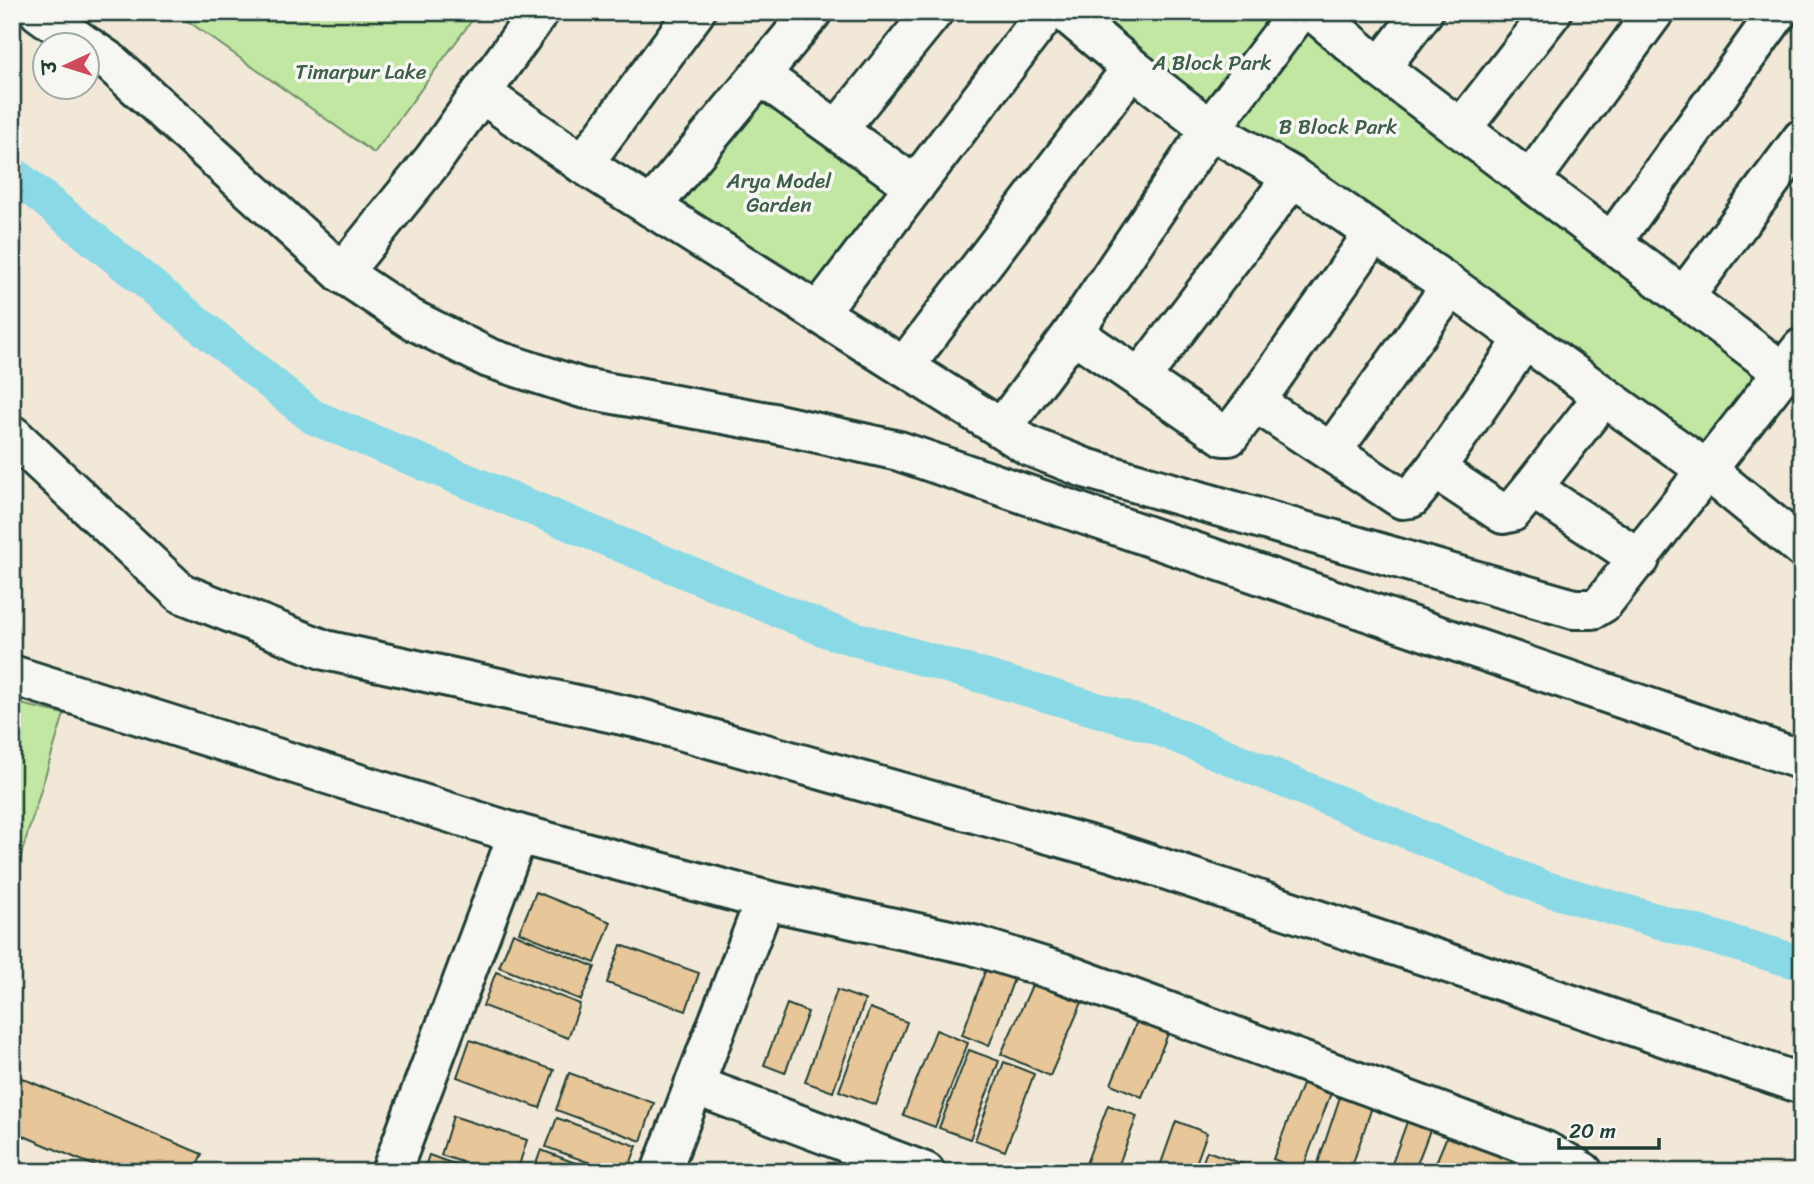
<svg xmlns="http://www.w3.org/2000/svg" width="1814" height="1184" viewBox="0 0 1814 1184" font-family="Sriracha,'Playpen Sans Deva',sans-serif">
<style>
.green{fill:#c1e7a2;stroke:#70926b;stroke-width:2}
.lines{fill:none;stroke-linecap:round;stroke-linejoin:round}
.canal{stroke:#89d9e6;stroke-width:35}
.building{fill:#e7c699;stroke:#1f3d34;stroke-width:2}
.minor-casing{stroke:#1f3d34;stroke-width:44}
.minor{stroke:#f6f6f2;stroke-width:38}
.labels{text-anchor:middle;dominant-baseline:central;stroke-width:7;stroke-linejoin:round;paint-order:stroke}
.park-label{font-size:21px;fill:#3f5f4a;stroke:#f6f6f2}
</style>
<rect width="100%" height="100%" fill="#f2e8d7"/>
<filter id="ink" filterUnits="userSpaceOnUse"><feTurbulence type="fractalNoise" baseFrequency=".0143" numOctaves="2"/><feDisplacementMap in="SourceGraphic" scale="14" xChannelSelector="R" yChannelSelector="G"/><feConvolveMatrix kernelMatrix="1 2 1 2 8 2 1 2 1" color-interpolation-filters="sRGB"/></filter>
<g filter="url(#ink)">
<!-- green -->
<g class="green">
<path d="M 175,12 L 478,12 L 374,153 Z"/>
<path d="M 1066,12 L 1307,12 L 1783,372 L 1708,471 Z"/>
<path d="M 754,82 L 915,186 L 818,313 L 651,207 Z"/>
<path d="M 12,702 L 64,714 L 12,885 Z"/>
</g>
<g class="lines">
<!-- canal -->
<path class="canal" d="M 12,173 L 313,417 L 829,631 L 1156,727 L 1541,887 L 1802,963"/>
</g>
<!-- building -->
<g class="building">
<path d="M 536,892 L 611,922 L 595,963 L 519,932 Z"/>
<path d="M 513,933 L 595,967 L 581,1000 L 499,967 Z"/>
<path d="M 621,945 L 699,973 L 686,1011 L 607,983 Z"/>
<path d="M 987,966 L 1015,976 L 989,1046 L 962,1035 Z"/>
<path d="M 496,972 L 580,1004 L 568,1038 L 483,1006 Z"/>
<path d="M 1038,972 L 1086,993 L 1050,1076 L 1001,1054 Z"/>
<path d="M 837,990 L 865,1000 L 833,1092 L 805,1082 Z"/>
<path d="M 787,1004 L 808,1012 L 785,1073 L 764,1065 Z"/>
<path d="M 870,1008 L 907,1022 L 876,1105 L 839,1091 Z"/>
<path d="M 1139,1016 L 1170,1029 L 1142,1097 L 1111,1084 Z"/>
<path d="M 936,1030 L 968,1043 L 935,1127 L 903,1115 Z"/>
<path d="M 470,1040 L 554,1070 L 540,1108 L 457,1077 Z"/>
<path d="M 969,1050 L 999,1061 L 970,1139 L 939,1128 Z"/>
<path d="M 1004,1062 L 1034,1074 L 1005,1151 L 975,1140 Z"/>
<path d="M 569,1073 L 654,1103 L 641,1141 L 556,1110 Z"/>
<path d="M 12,1074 L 202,1154 L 194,1172 L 109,1172 L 12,1131 Z"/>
<path d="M 1303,1082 L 1331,1093 L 1302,1171 L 1273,1159 Z"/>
<path d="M 1340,1097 L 1372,1107 L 1350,1172 L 1315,1172 Z"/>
<path d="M 1108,1105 L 1137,1116 L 1116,1172 L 1083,1172 Z"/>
<path d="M 453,1116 L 527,1140 L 517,1172 L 492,1172 L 441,1155 Z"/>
<path d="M 557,1118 L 637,1146 L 627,1172 L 615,1172 L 546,1147 Z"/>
<path d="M 1176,1121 L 1207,1133 L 1193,1172 L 1158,1172 Z"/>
<path d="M 1407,1122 L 1430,1130 L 1414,1172 L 1389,1172 Z"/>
<path d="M 1452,1124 L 1516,1152 L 1508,1172 L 1432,1172 Z"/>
<path d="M 541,1150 L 599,1172 L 533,1172 Z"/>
<path d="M 1207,1151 L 1265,1172 L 1199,1172 Z"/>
<path d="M 429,1155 L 476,1172 L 423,1172 Z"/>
</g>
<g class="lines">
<defs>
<g id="minor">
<path d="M 39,12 L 86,46"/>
<path d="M 539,12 L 481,93 L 583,164 L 1029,446 L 1085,468 L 1574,609 L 1593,609 L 1603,603 L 1802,348"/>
<path d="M 1065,12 L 1132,68 L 1210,129 L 1293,177 L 1451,286 L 1708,471 L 1802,548"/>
<path d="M 1314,12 L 1380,68 L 1783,372"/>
<path d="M 88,47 L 110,62 L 342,273 L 411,319 L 489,358 L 582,388 L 773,423 L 899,451 L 1802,760"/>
<path d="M 1380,68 L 1423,12"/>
<path d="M 760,75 L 915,186"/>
<path d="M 838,129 L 933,12"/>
<path d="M 1461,129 L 1552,12"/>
<path d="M 583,164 L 695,12"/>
<path d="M 1530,181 L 1654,12"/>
<path d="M 651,207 L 812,12"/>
<path d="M 1612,242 L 1778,12"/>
<path d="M 342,273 L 434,159 L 481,93"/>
<path d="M 1684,297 L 1802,139"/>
<path d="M 818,313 L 1047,12"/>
<path d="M 1073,333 L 1224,436 L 1229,436 L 1255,402 L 1402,499 L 1411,498 L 1435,469 L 1503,514 L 1512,512 L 1532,488 L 1640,559"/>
<path d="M 904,367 L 1132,68"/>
<path d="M 1140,378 L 1293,177"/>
<path d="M 1255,402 L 1374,233"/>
<path d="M 1002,428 L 1073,333 L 1210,129 L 1299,12"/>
<path d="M 12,435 L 181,593 L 325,650 L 641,719 L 1113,852 L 1517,986 L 1802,1084"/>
<path d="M 1332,451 L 1451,286"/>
<path d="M 1435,469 L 1524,340"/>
<path d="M 1532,488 L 1603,397"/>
<path d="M 12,675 L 518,834 L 765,900 L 973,945 L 1063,973 L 1545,1151 L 1583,1172"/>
<path d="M 694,1085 L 925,1172"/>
<path d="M 391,1172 L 518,834"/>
<path d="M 661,1172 L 765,900"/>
</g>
</defs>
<!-- minor casing -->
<use href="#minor" class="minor-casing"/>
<!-- minor -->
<use href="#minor" class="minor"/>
</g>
</g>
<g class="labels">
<!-- park labels -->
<g class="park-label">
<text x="1212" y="63">A Block Park</text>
<text x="361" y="72">Timarpur Lake</text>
<text x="1338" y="127">B Block Park</text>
<text x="779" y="181">Arya Model<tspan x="779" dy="24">Garden</tspan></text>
</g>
</g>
<!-- margin -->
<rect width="1814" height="1184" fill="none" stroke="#f6f6f2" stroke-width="42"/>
<rect x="21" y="21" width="1772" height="1142" fill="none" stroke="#1f3d34" stroke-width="2.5" filter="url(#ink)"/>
<!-- north arrow -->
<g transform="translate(66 66) rotate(266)"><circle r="33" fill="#f6f6f2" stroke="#a0aca6" stroke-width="2"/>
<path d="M0-5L12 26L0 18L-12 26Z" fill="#d1495b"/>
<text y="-10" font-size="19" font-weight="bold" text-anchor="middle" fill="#1f3d34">उ</text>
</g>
<!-- scale -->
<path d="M1559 1138v10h100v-10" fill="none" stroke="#1f3d34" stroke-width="3.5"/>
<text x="1569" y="1138" font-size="21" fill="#1f3d34" stroke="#f6f6f2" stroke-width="5" paint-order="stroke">20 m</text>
</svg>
